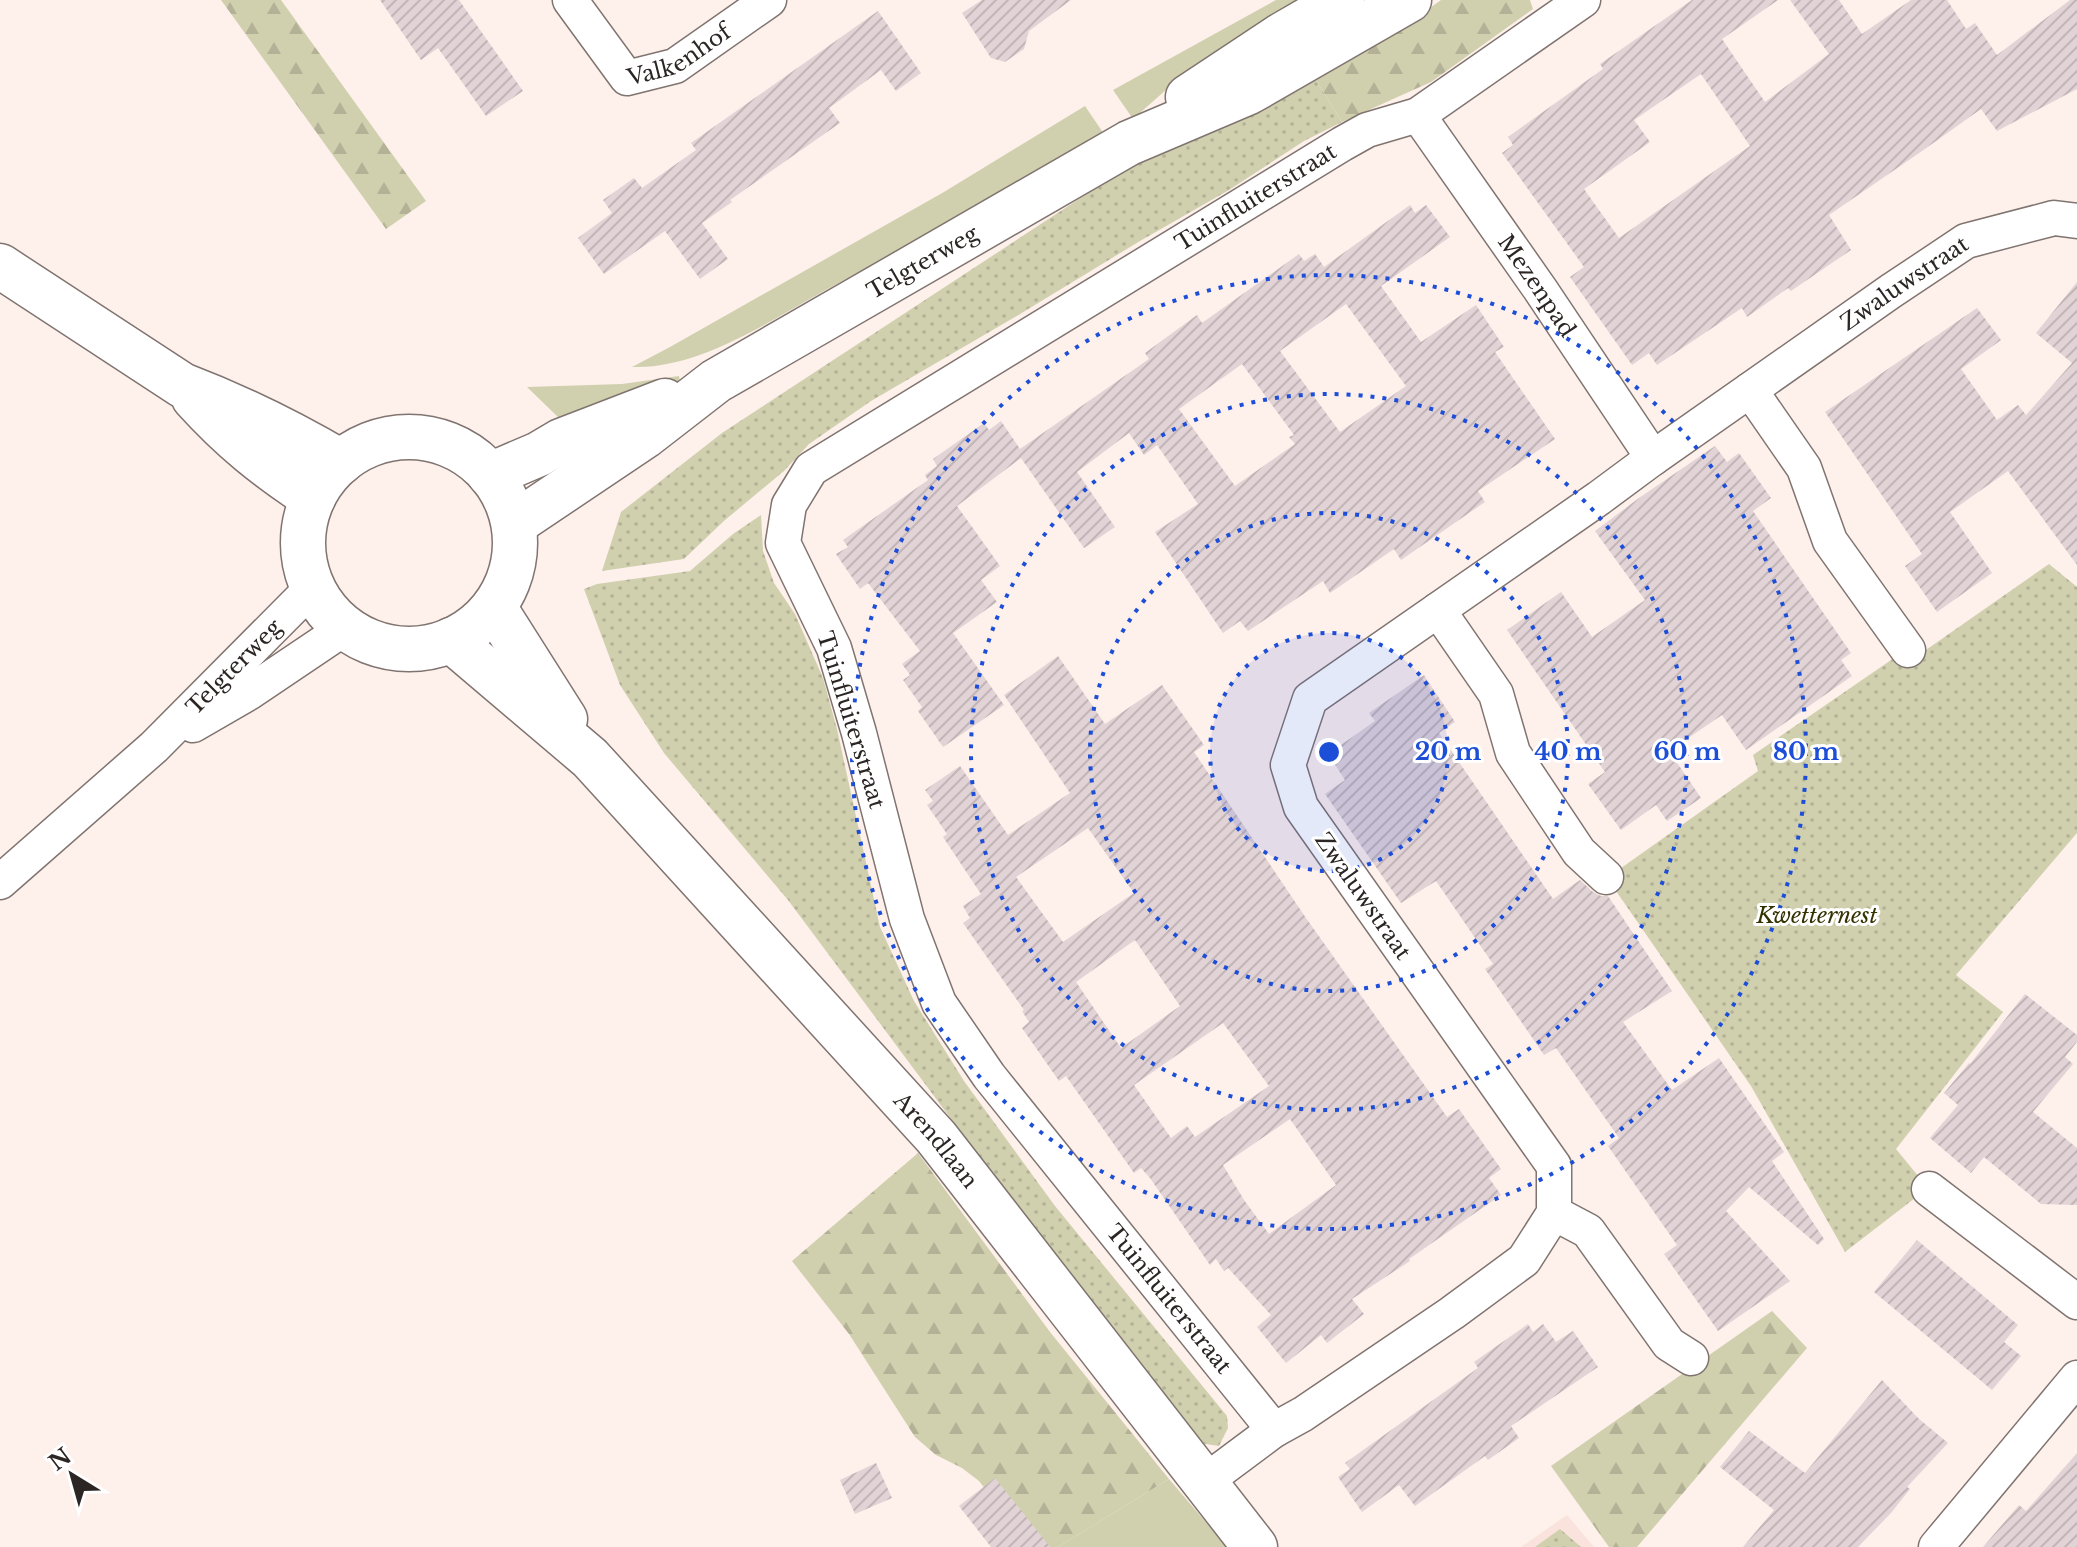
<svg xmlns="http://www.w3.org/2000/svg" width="2077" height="1547" viewBox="0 0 2077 1547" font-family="'Libre Baskerville',serif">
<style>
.built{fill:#f9e3dc}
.green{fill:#d0d0ae}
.forest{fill:url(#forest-firs)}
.park{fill:url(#park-dots)}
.building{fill:url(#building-hatch);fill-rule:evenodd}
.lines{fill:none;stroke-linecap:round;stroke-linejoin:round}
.street-casing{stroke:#807470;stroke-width:37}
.secondary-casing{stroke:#807470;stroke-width:47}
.street{stroke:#fff;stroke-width:34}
.secondary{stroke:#fff;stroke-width:44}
.ring{fill:none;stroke:#1d4ed8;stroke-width:4;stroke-dasharray:4 8}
.labels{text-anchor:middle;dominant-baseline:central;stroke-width:6;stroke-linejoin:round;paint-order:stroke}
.street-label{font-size:22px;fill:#2b2524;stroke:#fff}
.park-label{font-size:22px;font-style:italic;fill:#343200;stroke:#fff}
.centre{fill:#1d4ed8;stroke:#fff;stroke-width:4}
.ring-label{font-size:24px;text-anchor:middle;font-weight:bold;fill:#1d4ed8;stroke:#fff;stroke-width:6;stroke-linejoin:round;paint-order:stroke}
</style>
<defs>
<pattern id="forest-firs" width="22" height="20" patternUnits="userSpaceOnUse" patternTransform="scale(2)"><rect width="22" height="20" fill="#d0d0ae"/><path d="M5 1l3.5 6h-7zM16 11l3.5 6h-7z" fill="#b3b296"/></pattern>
<pattern id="park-dots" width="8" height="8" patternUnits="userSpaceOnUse" patternTransform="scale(2)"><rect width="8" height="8" fill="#d0d0ae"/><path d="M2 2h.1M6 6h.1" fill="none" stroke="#b3b296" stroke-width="1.8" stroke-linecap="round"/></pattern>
<pattern id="building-hatch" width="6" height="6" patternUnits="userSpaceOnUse" patternTransform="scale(2)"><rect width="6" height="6" fill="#e2d3d6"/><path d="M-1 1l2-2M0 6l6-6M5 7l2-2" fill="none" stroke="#c2b5b8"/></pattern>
</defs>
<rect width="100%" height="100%" fill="#fef0eb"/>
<!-- built -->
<path class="built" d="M 1567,1515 L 1594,1547 L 1521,1547 Z"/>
<!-- green -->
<g class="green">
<path d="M 1276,0 L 1305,0 L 1223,47 L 1184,74 L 1133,119 L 1113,90 Z"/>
<path d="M 1085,106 L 1104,134 C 1014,185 924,237 833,286 C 774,318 700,370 632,367 L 670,347 L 944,192 Z"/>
<path d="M 679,376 L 680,381 L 566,428 L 558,417 L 527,387 L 622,384 Z"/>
<path d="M 1169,1479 L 1227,1547 L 1058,1547 Z"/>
</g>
<!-- forest -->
<g class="forest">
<path d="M 221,0 L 281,0 L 426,201 L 386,229 Z"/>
<path d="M 1441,0 L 1530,0 L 1533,9 L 1431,82 L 1342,122 L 1315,79 L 1413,20 Z"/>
<path d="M 918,1153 L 1050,1332 L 1169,1479 L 1058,1547 L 1047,1547 L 994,1500 L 979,1481 L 962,1468 L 936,1455 L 915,1437 L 849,1334 L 792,1261 Z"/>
<path d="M 1772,1311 L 1807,1348 L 1637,1547 L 1609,1547 L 1551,1466 Z"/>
</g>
<!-- park -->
<g class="park">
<path d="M 1315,79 L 1342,122 L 1304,141 L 1229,190 L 1140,241 L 1015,317 L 871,401 L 809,444 L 784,471 L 725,520 L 684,559 L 602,571 L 621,512 L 722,433 L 1131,165 Z"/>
<path d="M 761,515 L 763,551 L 774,583 L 795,614 L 823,678 L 837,729 L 880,927 L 914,1001 L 964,1081 L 1055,1206 L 1227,1416 L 1228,1428 L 1219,1446 L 1199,1443 L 1048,1249 L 788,900 L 664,753 L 620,685 L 584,589 L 597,584 L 690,571 L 733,534 Z"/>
<path d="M 2049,564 L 2077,587 L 2077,833 L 1956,975 L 2003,1012 L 1896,1149 L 1928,1188 L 1845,1252 L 1751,1086 L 1607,878 L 1758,771 L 1753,755 L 1894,658 L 1923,652 Z"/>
<path d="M 1560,1529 L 1581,1547 L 1535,1547 Z"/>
</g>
<!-- building -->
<g class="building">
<path d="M 380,0 L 459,0 L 523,91 L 486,116 L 438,48 L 421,60 Z"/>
<path d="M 982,0 L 1071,0 L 1029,31 L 1024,49 L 1005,62 L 991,58 L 962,13 Z"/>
<path d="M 1692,0 L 1778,0 L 1722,39 L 1765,102 L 1829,54 L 1790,0 L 1839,0 L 1862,34 L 1911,0 L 1947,0 L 1966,29 L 1975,23 L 1997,55 L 2070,0 L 2077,0 L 2077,89 L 1997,131 L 1981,109 L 1922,151 L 1829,215 L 1851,250 L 1791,291 L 1788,288 L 1747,317 L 1742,308 L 1657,365 L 1649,353 L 1632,365 L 1570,277 L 1584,267 L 1502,153 L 1513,145 L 1508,137 L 1603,69 L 1600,64 ZM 1701,74 L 1750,146 L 1619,238 L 1584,189 L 1650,142 L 1634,120 Z"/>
<path d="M 878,11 L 921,73 L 896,91 L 881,70 L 829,108 L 840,123 L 730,200 L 732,202 L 702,223 L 728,259 L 700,279 L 665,231 L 604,274 L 578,238 L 612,213 L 603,200 L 634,178 L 642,188 L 696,150 L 691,143 Z"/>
<path d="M 1410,205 L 1415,213 L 1426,205 L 1450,237 L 1381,286 L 1421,342 L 1476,305 L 1504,347 L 1495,352 L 1555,439 L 1478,491 L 1485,502 L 1401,560 L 1394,549 L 1330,593 L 1323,581 L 1248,631 L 1240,621 L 1223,633 L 1155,532 L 1198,504 L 1157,445 L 1144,455 L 1129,433 L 1077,472 L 1115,527 L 1084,548 L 1021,458 L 957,506 L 1000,566 L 981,580 L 997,602 L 953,633 L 1004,705 L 943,747 L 918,711 L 922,707 L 903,680 L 910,675 L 902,664 L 920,651 L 868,583 L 860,589 L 836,554 L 848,547 L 843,540 L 928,480 L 925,475 L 937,466 L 933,459 L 984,423 L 989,430 L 1001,421 L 1020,449 L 1149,359 L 1145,353 L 1197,315 L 1202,323 L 1299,254 L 1304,261 L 1315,254 L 1324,267 ZM 1346,304 L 1406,386 L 1340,432 L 1280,351 ZM 1242,364 L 1294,435 L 1289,437 L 1295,444 L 1235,486 L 1179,409 Z"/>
<path d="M 2077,282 L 2077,565 L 2008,471 L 1950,512 L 1992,573 L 1937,612 L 1905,566 L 1922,554 L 1825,412 L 1977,308 L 2001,340 L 1961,369 L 1997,420 L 2018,405 L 2026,415 L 2072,363 L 2036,333 Z"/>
<path d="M 1715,446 L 1727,462 L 1739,453 L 1771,498 L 1753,511 L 1851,653 L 1841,660 L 1852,676 L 1746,750 L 1722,715 L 1669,751 L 1701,798 L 1667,821 L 1656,805 L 1621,830 L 1588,784 L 1605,772 L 1507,630 L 1561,592 L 1592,637 L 1645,600 L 1595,531 L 1639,498 Z"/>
<path d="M 1058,656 L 1105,724 L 1162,685 L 1204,745 L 1194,752 L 1306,918 L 1447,1117 L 1459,1109 L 1501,1169 L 1489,1178 L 1501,1195 L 1409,1259 L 1410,1261 L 1352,1299 L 1364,1314 L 1327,1343 L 1321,1335 L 1286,1363 L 1257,1327 L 1271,1315 L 1228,1268 L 1224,1271 L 1216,1259 L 1210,1265 L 1150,1178 L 1141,1168 L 1134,1173 L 1066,1076 L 1059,1081 L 1022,1028 L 1029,1022 L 1022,1011 L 1024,1010 L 963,923 L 970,918 L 963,906 L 981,894 L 943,837 L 947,834 L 927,805 L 933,801 L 925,790 L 960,766 L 1008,835 L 1070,793 L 1004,695 ZM 1088,828 L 1134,893 L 1063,942 L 1016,877 ZM 1135,940 L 1180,1006 L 1121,1048 L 1076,982 ZM 1223,1023 L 1269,1086 L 1195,1137 L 1187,1126 L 1171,1138 L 1134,1085 ZM 1290,1119 L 1336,1185 L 1269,1234 L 1244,1200 L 1223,1165 Z"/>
<path d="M 1424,675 L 1455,722 L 1439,733 L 1553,899 L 1580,880 L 1593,892 L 1601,896 L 1608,896 L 1672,991 L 1623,1022 L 1672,1090 L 1719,1058 L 1784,1152 L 1772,1161 L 1824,1239 L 1818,1245 L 1749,1187 L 1726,1211 L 1790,1281 L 1718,1331 L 1664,1254 L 1677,1245 L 1608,1146 L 1619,1138 L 1556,1048 L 1544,1055 L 1485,969 L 1493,964 L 1436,881 L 1401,903 L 1325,794 L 1345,780 L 1328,754 L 1375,721 L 1369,713 Z"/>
<path d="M 2025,994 L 2077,1035 L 2077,1042 L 2065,1057 L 2073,1064 L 2033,1112 L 2077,1148 L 2077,1205 L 2041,1204 L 1984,1157 L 1971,1173 L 1930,1138 L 1958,1105 L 1944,1093 L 1969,1063 L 1970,1064 Z"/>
<path d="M 1917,1240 L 2018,1325 L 2004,1342 L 2021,1356 L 1992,1390 L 1874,1292 Z"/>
<path d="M 1528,1324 L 1533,1332 L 1543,1324 L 1556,1342 L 1573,1331 L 1598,1367 L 1511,1426 L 1519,1438 L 1488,1460 L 1485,1456 L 1415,1506 L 1399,1485 L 1362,1512 L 1338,1477 L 1350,1469 L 1345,1463 L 1478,1368 L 1474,1362 Z"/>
<path d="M 1882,1380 L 1919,1419 L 1948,1443 L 1907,1487 L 1910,1489 L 1891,1513 L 1858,1547 L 1743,1547 L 1774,1510 L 1720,1467 L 1749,1431 L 1805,1473 Z"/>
<path d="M 2077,1453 L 2077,1547 L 1983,1547 L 2019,1505 L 2026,1511 Z"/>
<path d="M 876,1463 L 892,1498 L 855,1514 L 840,1480 Z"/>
<path d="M 995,1478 L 1020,1509 L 1050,1547 L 991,1547 L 959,1506 Z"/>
</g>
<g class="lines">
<defs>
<g id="street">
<path id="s1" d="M 570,0 L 627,78 L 675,66 L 769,0"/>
<path id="s2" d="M 1418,115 L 1540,289 L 1653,458"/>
<path d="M 1750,390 L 1804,468 L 1830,541 L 1908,650"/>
<path d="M 1438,610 L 1496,694 L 1513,753 L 1579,852 L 1606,877"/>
<path d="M 193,725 L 250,692 L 345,628"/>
<path id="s3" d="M 0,882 L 154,747 L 313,587"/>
<path d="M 1929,1189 L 2077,1302"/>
<path d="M 1554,1213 L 1588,1231 L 1669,1344 L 1691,1358"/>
<path id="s4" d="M 1274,1430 L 989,1076 L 939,1003 L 907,919 L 859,733 L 834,648 L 783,543 L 789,505 L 811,469 L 1342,144 L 1367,130 L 1418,115 L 1583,0"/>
<path id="s5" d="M 1203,1483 L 1274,1430 L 1303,1414 L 1452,1313 L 1524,1260 L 1554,1213 L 1554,1166 L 1301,807 L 1288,765 L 1310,699 L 1599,498 L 1653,458 L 1891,291 L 1966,241 L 2054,218 L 2077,221"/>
<path d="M 1936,1547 L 2077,1378"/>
</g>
<g id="secondary">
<path d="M 1188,97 L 1280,36 L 1342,0"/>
<path d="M 0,266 L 182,385 C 237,406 290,432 341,462"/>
<path d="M 194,398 C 232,440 266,467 313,498"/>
<circle cx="409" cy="543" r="106"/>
<path d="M 490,475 L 539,454 L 561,441 L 665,401"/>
<path id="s6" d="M 514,524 L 645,436 L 716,381 L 1129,143 L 1249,92 L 1409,0"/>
<path d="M 494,607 L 565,719"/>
<path id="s7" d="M 451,640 L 590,758 L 936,1137 L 1255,1547"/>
</g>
</defs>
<!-- street casing -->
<use href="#street" class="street-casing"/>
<!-- secondary casing -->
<use href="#secondary" class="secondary-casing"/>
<!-- street -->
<use href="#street" class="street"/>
<!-- secondary -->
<use href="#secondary" class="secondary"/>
</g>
<!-- distance rings -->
<circle cx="1329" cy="752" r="119" fill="#1d4ed8" fill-opacity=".12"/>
<g class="ring">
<circle cx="1329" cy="752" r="119"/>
<circle cx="1329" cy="752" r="239"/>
<circle cx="1329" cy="752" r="358"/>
<circle cx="1329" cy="752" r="477"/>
</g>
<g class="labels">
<!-- street labels -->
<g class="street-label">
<text stroke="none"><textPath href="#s1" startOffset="154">Valkenhof</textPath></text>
<text stroke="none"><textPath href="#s4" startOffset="1632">Tuinfluiterstraat</textPath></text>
<text stroke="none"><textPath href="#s6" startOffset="486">Telgterweg</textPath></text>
<text stroke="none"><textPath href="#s5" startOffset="1772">Zwaluwstraat</textPath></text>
<text stroke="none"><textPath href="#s2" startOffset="208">Mezenpad</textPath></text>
<text stroke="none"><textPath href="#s3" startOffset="318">Telgterweg</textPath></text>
<text transform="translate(851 720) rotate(73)">Tuinfluiterstraat</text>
<text transform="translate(1363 896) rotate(55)">Zwaluwstraat</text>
<text stroke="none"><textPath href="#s7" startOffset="698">Arendlaan</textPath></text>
<text transform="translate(1169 1299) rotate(51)">Tuinfluiterstraat</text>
</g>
<!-- park labels -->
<g class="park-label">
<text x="1817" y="915">Kwetternest</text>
</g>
</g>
<circle cx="1329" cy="752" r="12" class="centre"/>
<g class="ring-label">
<text x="1448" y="760">20 m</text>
<text x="1568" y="760">40 m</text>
<text x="1687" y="760">60 m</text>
<text x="1806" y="760">80 m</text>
</g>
<!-- north arrow -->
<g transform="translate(72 1475) rotate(323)" stroke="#ffffff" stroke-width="6" paint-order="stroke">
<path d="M0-6L14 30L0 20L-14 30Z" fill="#2b2524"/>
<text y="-12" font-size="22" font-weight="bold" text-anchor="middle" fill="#2b2524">N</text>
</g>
</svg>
